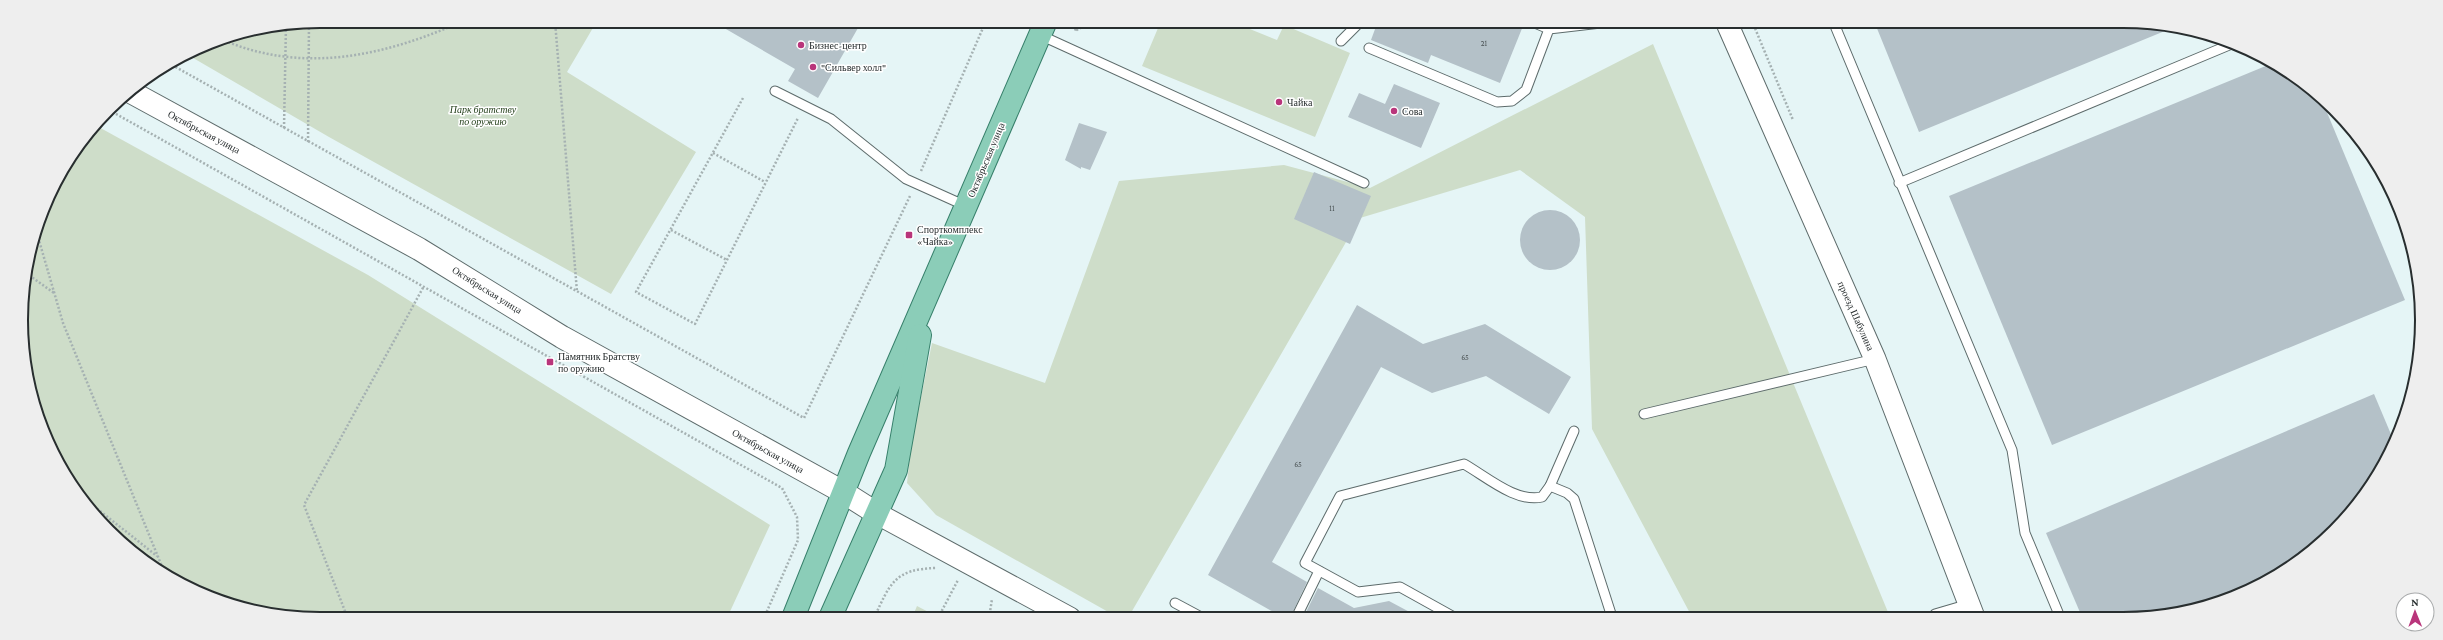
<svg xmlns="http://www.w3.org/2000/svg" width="2443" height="640" viewBox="0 0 2443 640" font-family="'Crimson Pro',serif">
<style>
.green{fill:#ceddc9}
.building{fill:#b4c1c8}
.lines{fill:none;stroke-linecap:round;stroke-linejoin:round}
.service-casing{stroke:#5d6b6b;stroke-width:11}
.tertiary-casing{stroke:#5d6b6b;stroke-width:23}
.secondary-casing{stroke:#5d6b6b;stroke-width:24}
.primary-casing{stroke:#367f6a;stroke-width:24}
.path{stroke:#a5b1b2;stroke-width:2.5;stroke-dasharray:2 2;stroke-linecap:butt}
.service{stroke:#fff;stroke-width:9}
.tertiary{stroke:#fff;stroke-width:21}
.secondary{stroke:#fff;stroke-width:22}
.primary{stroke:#8bcdb8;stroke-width:22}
.poi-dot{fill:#b9357b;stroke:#fff;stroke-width:1.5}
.labels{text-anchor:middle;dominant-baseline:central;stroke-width:3;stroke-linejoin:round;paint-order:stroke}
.number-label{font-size:8px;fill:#4b5355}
.poi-label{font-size:10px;fill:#282e2f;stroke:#fff;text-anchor:start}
.park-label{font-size:10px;font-style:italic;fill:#1e3a14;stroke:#fff}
.street-label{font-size:10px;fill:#282e2f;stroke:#fff}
.rim{fill:none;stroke:#282e2f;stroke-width:2}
</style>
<rect width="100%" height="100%" fill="#e5f5f6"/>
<!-- green -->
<g class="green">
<path d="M 320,21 L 597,21 L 567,72 L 696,152 L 611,294 L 329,137 L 188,55 C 228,30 274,25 320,21 Z"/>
<path d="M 1161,21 L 1230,21 L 1277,40 L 1284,25 L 1350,53 L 1315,137 L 1142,66 Z"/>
<path d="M 1653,44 L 1890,617 L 1692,617 L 1592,429 L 1585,217 L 1520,170 L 1360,218 L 1128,618 L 1119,618 L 936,515 L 907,483 L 911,446 L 932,343 L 1045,383 L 1119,181 L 1284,165 L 1370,188 Z"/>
<path d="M 95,125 L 368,275 L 770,525 L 727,618 L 320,619 L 262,613 L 206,596 L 154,569 L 83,502 L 52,452 L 31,398 L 22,300 L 31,242 L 52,188 L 83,138 Z"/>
<path d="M 917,606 L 940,618 L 912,618 Z"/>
</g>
<!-- building -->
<g class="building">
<path d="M 712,21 L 862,21 L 818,98 L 788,81 L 795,69 Z"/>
<path d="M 1378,21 L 1485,21 L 1496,25 L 1497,21 L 1511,21 L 1523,26 L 1500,83 L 1431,55 L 1428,63 L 1371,40 Z"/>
<path d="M 1874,21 L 2123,21 L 2177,26 L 1919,132 Z"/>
<path d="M 2273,63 L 2289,71 L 2321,98 L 2405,300 L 2052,445 L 1949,196 Z"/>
<path d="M 1394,84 L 1440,103 L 1421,148 L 1348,117 L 1359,93 L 1385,104 Z"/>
<path d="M 1079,123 L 1107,132 L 1090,170 L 1081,167 L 1081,169 L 1065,160 Z"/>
<path d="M 1314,172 L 1371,196 L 1350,244 L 1294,219 Z"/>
<circle cx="1550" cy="240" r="30"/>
<path d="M 1357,305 L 1423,344 L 1485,324 L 1571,377 L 1549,414 L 1486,376 L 1432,393 L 1381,367 L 1272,562 L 1307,582 L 1290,618 L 1284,618 L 1208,575 Z"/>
<path d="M 2374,394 L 2393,439 L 2382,469 L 2320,545 L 2238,596 L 2162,616 L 2082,617 L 2046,533 Z"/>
<path d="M 1318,588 L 1354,608 L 1389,601 L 1419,617 L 1303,618 Z"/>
</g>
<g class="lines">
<defs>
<g id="service">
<path d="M 1530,21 L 1549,29"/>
<path d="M 1833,21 L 2012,450 L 2025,533 L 2060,617"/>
<path d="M 1040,35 L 1364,183"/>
<path d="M 1341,41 L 1361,21"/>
<path d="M 1369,48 L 1497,102 L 1512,101 L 1526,90 L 1549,29 L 1618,21"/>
<path d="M 775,91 L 831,119 L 906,179 L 966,206"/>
<path d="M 1899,183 L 2234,43"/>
<path d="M 2395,197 L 2402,214"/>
<path d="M 1644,414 L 1875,359"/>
<path d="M 1550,486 L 1574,431"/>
<path d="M 1175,603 L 1203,618"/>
<path d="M 1935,614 L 1969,604"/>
<path d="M 1454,617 L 1400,587 L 1358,592 L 1305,563 L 1340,496 L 1464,464 C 1487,477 1516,503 1542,497 L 1550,486 L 1567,493 L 1574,499 L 1612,617"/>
<path d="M 1296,618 L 1319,571"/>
</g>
<g id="tertiary">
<path d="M 1726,21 L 1875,359 L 1974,617"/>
<path d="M 876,513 L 1070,618"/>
</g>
<path id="secondary" d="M 129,91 L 419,249 L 562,337 L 843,492 L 876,513"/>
<g id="primary">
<path d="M 793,618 L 859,453 L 1046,21"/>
<path d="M 830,618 L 896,470 L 920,335"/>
</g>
</defs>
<!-- service casing -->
<use href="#service" class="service-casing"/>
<!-- tertiary casing -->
<use href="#tertiary" class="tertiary-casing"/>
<!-- secondary casing -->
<use href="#secondary" class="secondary-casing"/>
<!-- primary casing -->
<use href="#primary" class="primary-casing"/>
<!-- path -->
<g class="path">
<path d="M 555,21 L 577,292"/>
<path d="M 1078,21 L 1075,31 L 1093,21"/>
<path d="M 1752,21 L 1793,120"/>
<path d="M 221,39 C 302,75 385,56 463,21"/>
<path d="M 172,65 L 804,418 L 910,196"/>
<path d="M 743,98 L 636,292 L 695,324 L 798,118"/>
<path d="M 109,110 L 782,488 L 797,517 L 798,540 L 764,618"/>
<path d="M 284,128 L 286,24"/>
<path d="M 308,142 L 309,22"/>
<path d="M 713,153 L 765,182"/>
<path d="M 921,171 L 986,21"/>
<path d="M 36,230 L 63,323 L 165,574"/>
<path d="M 671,230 L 727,260"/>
<path d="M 26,273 L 54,293"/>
<path d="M 51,449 L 81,496 L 157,556"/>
<path d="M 874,618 C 890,584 894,569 936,568"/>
<path d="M 938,618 L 958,580"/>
<path d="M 989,618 L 992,599"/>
<path d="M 348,619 L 304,505 L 424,286"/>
</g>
<!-- service -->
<use href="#service" class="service"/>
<!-- tertiary -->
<use href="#tertiary" class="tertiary"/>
<!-- secondary -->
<use href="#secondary" class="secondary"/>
<!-- primary -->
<use href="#primary" class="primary"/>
</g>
<!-- markers -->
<g class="poi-dot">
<circle cx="801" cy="45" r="4"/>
<circle cx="813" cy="67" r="4"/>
<circle cx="1279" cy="102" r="4"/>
<circle cx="1394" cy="111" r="4"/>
<rect x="905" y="231" width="8" height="8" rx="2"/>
<rect x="546" y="358" width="8" height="8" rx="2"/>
</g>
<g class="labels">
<!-- number labels -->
<g class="number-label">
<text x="1484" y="43">21</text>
<text x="1332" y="208">11</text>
<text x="1465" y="357">65</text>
<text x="1298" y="464">65</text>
</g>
<!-- poi labels -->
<g class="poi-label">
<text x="809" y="45">Бизнес-центр</text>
<text x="821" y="67">"Сильвер холл"</text>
<text x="1287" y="102">Чайка</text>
<text x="1402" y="111">Сова</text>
<text x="917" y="229">Спорткомплекс<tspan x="917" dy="12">«Чайка»</tspan></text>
<text x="558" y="356">Памятник Братству<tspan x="558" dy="12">по оружию</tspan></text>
</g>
<!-- park labels -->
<g class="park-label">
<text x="483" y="109">Парк братству<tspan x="483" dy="12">по оружию</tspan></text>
</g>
<!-- street labels -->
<g class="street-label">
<text transform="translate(204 132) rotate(28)">Октябрьская улица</text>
<text transform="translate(986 160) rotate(-67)">Октябрьская улица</text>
<text transform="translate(487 290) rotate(32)">Октябрьская улица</text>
<text transform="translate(1856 316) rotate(66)">проезд Шабулина</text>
<text transform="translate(768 451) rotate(29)">Октябрьская улица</text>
</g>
</g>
<!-- crop -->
<path d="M0 0H2443V640H0ZM320 28H2123A292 292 0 0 1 2415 320V320A292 292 0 0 1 2123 612H320A292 292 0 0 1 28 320V320A292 292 0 0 1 320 28Z" fill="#eee" fill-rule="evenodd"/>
<path class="rim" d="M320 28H2123A292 292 0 0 1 2415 320V320A292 292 0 0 1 2123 612H320A292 292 0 0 1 28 320V320A292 292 0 0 1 320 28Z"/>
<!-- north arrow -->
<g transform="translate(2415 612) rotate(359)"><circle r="19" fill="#ffffff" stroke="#a9abac"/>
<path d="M0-3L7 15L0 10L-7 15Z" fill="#b9357b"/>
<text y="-6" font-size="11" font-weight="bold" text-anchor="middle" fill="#282e2f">N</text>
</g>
</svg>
